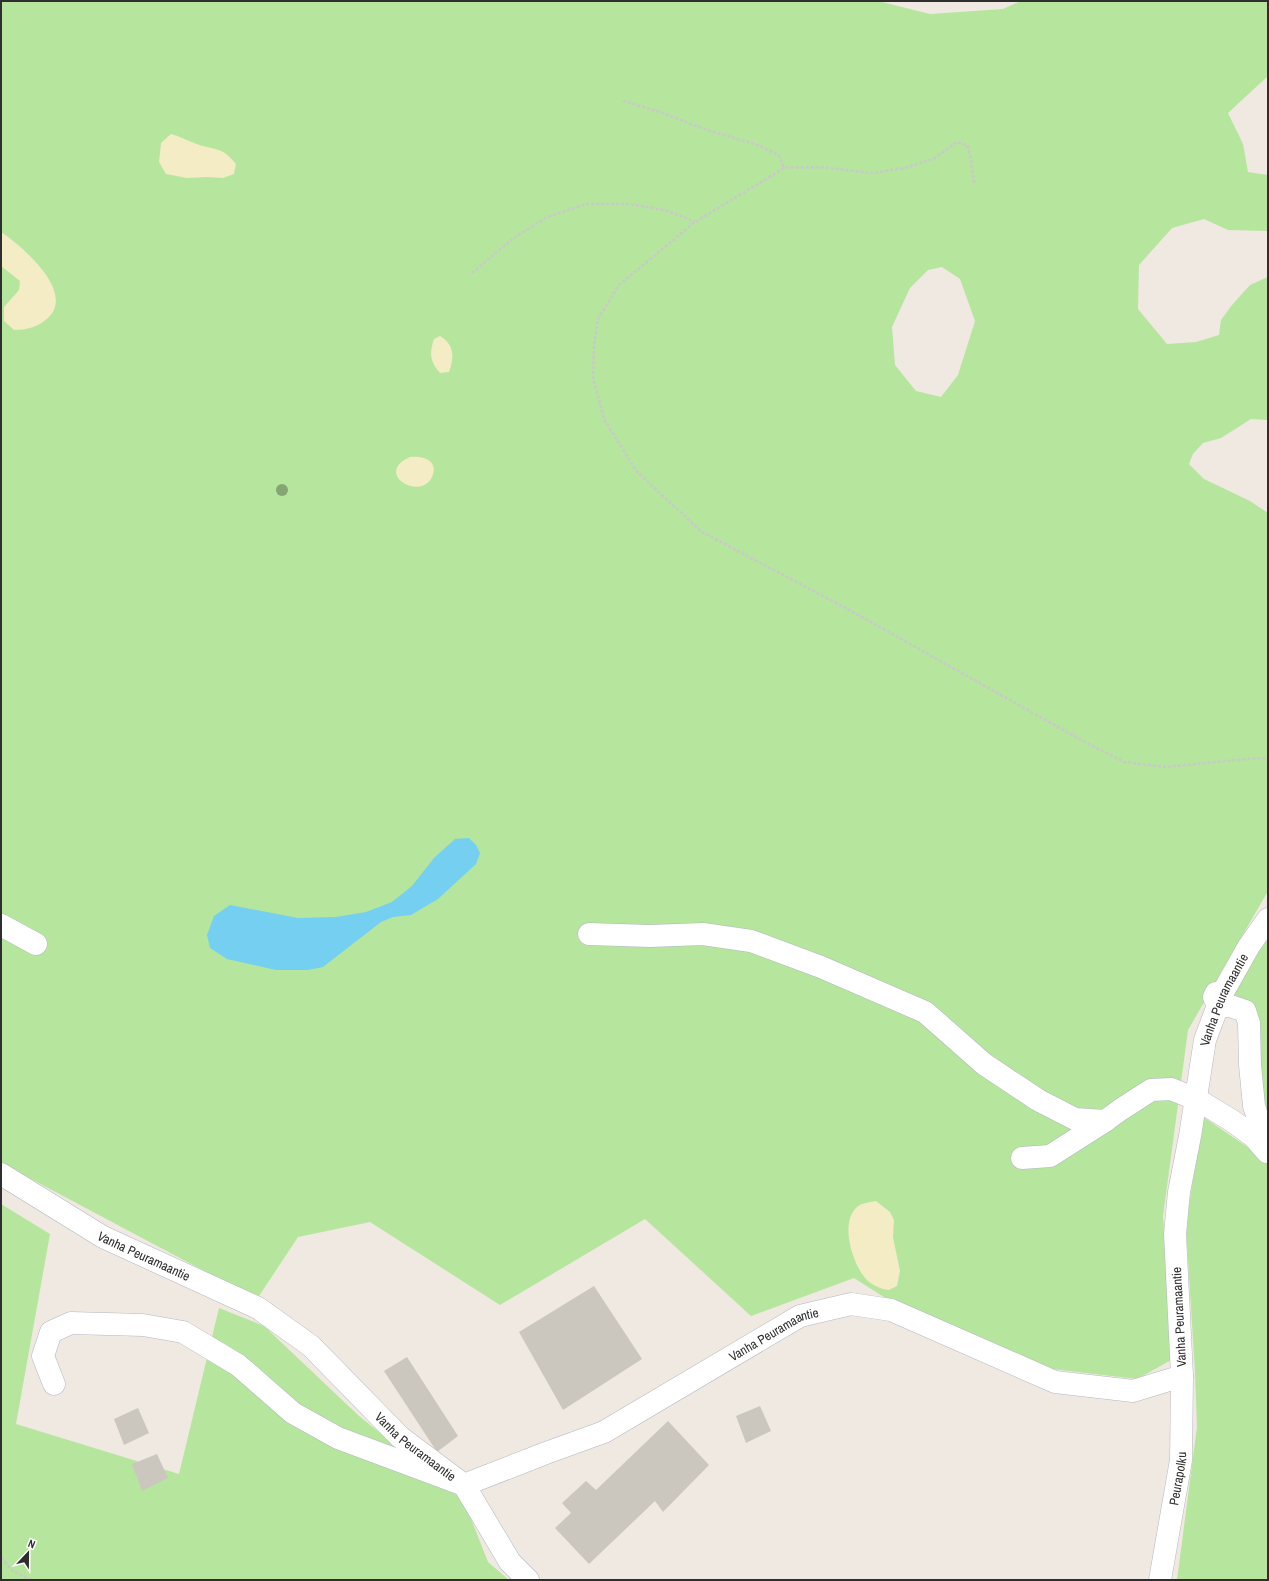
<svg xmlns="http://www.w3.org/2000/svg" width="1269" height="1581" viewBox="0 0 1269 1581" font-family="'Archivo Narrow',sans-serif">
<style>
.green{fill:#b6e59e;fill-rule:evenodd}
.sand{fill:#f3ecc5}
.water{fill:#75cff0}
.building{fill:#cbc7bf}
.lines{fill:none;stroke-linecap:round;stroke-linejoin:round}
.minor-casing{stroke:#b4b7c1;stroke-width:23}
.path{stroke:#c9c9c9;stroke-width:2.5;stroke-dasharray:3 2;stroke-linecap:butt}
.minor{stroke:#fff;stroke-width:22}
.tree{fill:#84a574}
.labels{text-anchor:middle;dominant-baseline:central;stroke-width:3;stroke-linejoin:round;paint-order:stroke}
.street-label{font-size:13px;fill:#2e2e2e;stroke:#fff}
</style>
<rect width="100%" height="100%" fill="#efe9e1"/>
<!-- green -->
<g class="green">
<path d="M 1,1 L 878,1 L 930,14 L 1003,9 L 1021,1 L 1268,1 L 1268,76 L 1228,113 L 1243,144 L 1248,172 L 1268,175 L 1268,231 L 1228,230 L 1204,219 L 1172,228 L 1139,265 L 1138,309 L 1167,344 L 1196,342 L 1219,335 L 1221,320 L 1232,305 L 1250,285 L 1268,277 L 1268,420 L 1251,419 L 1221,438 L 1203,443 L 1193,454 L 1189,464 L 1204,479 L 1250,501 L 1268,513 L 1268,891 L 1188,1030 L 1163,1216 L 1173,1359 L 1137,1379 L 1044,1368 L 906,1311 L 854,1278 L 751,1316 L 645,1219 L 500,1305 L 370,1222 L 298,1237 L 257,1299 L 1,1163 ZM 942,267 L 960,279 L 975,321 L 958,375 L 941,397 L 916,391 L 895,365 L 892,327 L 910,288 L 928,270 Z"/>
<path d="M 1268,926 L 1268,1580 L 1177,1580 L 1197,1427 L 1195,1372 L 1186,1227 L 1202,1116 L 1265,1159 L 1254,1027 L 1224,1001 Z"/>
<path d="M 1,1204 L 50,1234 L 16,1424 L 179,1474 L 219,1308 L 264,1326 L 359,1416 L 464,1501 L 488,1562 L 509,1580 L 1,1580 Z"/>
</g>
<!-- sand -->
<g class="sand">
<path d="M 171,134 C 179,136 186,140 194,143 C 214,151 221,145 236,164 L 234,174 L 223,178 L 207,177 L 187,178 L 166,174 L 159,162 L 161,143 Z"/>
<path d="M 1,232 C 22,246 76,292 48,318 C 38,327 27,330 14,330 L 4,321 L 4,307 L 19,290 L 20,281 L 1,266 Z"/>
<path d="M 440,336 C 455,345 454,358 449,372 L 440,373 C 430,362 429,353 434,339 Z"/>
<path d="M 410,457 C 423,456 439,460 432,477 C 420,502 373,473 410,457 Z"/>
<path d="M 876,1201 L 890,1212 L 894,1220 L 893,1237 L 900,1271 L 897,1286 L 889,1290 C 880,1289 871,1285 865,1278 C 852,1262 839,1221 858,1206 C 863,1203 870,1202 876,1201 Z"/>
</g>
<!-- water -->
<path class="water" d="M 469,838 L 476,845 L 480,853 L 476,864 L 438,899 L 411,915 L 393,917 L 381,922 L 323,967 L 308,970 L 276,970 L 227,959 L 210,948 L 207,935 L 214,916 L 230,905 L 298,918 L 336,917 L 366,912 L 392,902 L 412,886 L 434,858 L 455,839 Z"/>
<!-- building -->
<g class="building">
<path d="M 594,1286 L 642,1359 L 563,1410 L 519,1332 Z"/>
<path d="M 407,1357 L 458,1436 L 437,1452 L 384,1371 Z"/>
<path d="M 760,1406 L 771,1431 L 746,1443 L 736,1416 Z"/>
<path d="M 138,1408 L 149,1433 L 124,1445 L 114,1419 Z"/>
<path d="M 668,1421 L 709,1465 L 663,1512 L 655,1501 L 589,1564 L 555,1528 L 571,1513 L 562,1503 L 586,1481 L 596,1490 Z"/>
<path d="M 157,1454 L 168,1478 L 142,1491 L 132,1464 Z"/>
</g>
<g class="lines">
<defs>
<g id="minor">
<path d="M 1,925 L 36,944"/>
<path d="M 589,934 L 650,936 L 703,934 L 751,941 L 821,967 L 925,1012 L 984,1064 L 1038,1100 L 1075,1119 L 1105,1121 L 1050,1156 L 1022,1158"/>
<path d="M 1216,993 L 1214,997 L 1218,1006 L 1230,1006 L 1245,1011 L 1249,1023 L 1250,1065 L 1254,1106 L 1268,1150"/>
<path d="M 1105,1121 L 1120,1110 L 1151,1090 L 1171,1089 L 1196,1099 L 1231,1120 L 1253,1136 L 1267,1152"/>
<path id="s1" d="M 1,1174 L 103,1237 L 258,1308 L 311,1346 L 400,1437 L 464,1485 L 546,1453 L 604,1432 L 800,1316 L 851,1304 L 891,1310 L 1055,1382 L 1133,1391 L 1182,1376 L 1175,1234 L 1179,1192 L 1190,1136 L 1205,1040 L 1223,992 L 1249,946 L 1268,919"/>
<path d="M 54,1384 L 43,1356 L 51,1332 L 71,1323 L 143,1325 L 183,1332 L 238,1365 L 293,1413 L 338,1438 L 464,1485 L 510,1562 L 528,1580"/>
<path id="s2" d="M 1160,1580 L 1181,1460 L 1182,1376"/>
</g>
</defs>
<!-- minor casing -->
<use href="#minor" class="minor-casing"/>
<!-- path -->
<g class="path">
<path d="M 623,101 L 657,111 L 707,130 L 755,144 L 779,155 L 784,168"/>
<path d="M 974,183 L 970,154 L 967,145 L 957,142 L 935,158 L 905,168 L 873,173 L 819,167 L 784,168 L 695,222 L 619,285 L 598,319 L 594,346 L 593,379 L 605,421 L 637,472 L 702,532 L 853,612 L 1083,741 L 1124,762 L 1166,767 L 1257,758 L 1268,759"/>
<path d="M 472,273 L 511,240 L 545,218 L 586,204 L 629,204 L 669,211 L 695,222"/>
<path d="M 1,1558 L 13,1571 L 31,1580"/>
</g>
<!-- minor -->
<use href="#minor" class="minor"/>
</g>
<!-- trees -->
<circle class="tree" cx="282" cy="490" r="6"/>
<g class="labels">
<!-- street labels -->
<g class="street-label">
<text stroke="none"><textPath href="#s1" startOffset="1725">Vanha Peuramaantie</textPath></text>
<text stroke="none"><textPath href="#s1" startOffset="165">Vanha Peuramaantie</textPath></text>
<text transform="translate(1179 1317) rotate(-93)">Vanha Peuramaantie</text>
<text stroke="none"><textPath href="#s1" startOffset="909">Vanha Peuramaantie</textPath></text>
<text stroke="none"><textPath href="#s1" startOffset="501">Vanha Peuramaantie</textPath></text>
<text stroke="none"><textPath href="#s2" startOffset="103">Peurapolku</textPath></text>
</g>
</g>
<!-- border -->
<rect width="1269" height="1581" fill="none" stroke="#2e2e2e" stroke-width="4"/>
<!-- north arrow -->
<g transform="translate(28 1553) rotate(22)" stroke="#ffffff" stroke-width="3" paint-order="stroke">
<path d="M0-3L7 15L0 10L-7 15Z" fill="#2e2e2e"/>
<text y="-6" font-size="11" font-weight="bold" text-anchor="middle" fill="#2e2e2e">N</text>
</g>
</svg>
